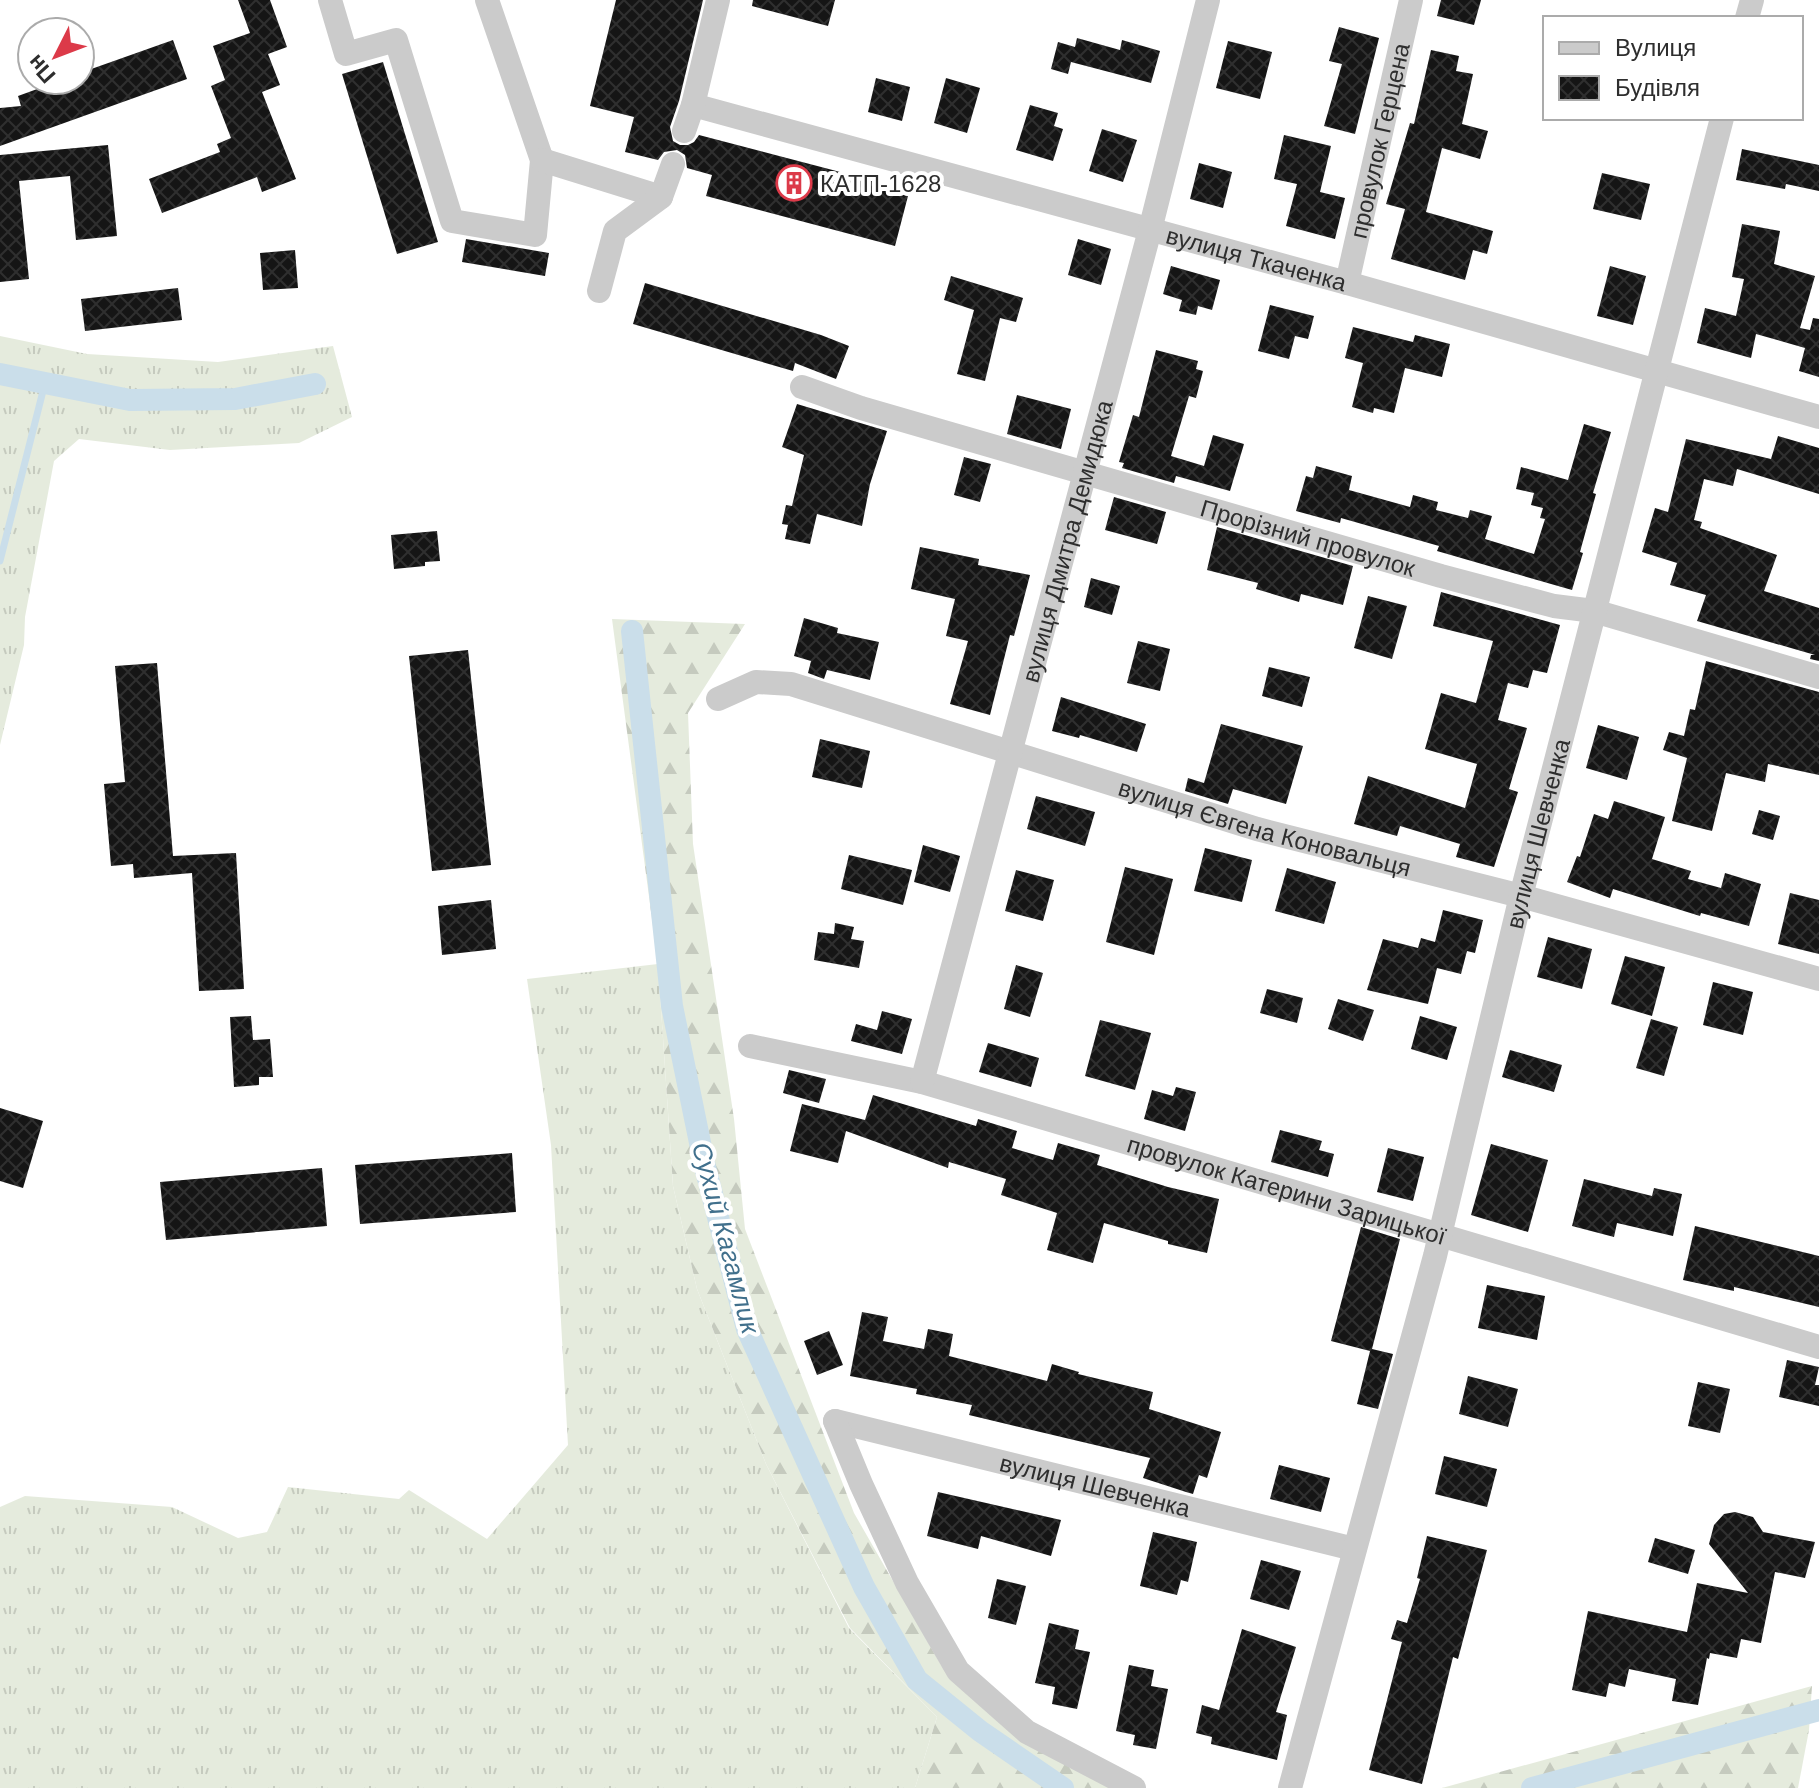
<svg xmlns="http://www.w3.org/2000/svg" width="1819" height="1788" viewBox="0 0 1819 1788" font-family="Helvetica,sans-serif">
<style>
.grass{fill:url(#grass-tufts)}
.forest{fill:url(#forest-firs)}
.lines{fill:none;stroke-linecap:round;stroke-linejoin:round}
.stream{stroke:#cadeea;stroke-width:7}
.canal{stroke:#cadeea;stroke-width:22}
.building{fill:url(#building-cross-hatch)}
.minor{stroke:#cbcbcb;stroke-width:24}
.labels{text-anchor:middle;dominant-baseline:central;stroke-width:8;stroke-linejoin:round;paint-order:stroke}
.street-label{font-size:24px;fill:#2e2e2e;stroke:#fff}
.poi-label{font-size:24px;fill:#2e2e2e;stroke:#fff;text-anchor:start}
.water-label{font-size:26px;font-style:italic;fill:#41708c;stroke:#fff}
</style>
<defs>
<pattern id="grass-tufts" width="24" height="20" patternUnits="userSpaceOnUse" patternTransform="scale(2)"><rect width="24" height="20" fill="#e5ebdd"/><path d="M3 7l-1-3M5 7V3M7 7l1-3M15 17l-1-3M17 17v-4M19 17l1-3" fill="none" stroke="#c5cabe"/></pattern>
<pattern id="forest-firs" width="22" height="20" patternUnits="userSpaceOnUse" patternTransform="scale(2)"><rect width="22" height="20" fill="#e5ebdd"/><path d="M5 1l3.5 6h-7zM16 11l3.5 6h-7z" fill="#c5cabe"/></pattern>
<pattern id="building-cross-hatch" width="8" height="8" patternUnits="userSpaceOnUse" patternTransform="scale(2)"><rect width="8" height="8" fill="#151515"/><path d="M0 0l8 8M0 8l8-8" fill="none" stroke="#2f2f2f"/></pattern>
</defs>
<rect width="100%" height="100%" fill="#fff"/>
<!-- grass -->
<g class="grass">
<path d="M 0,336 L 87,354 L 218,362 L 333,346 L 352,417 L 299,443 L 170,450 L 79,439 L 54,461 L 25,617 L 24,645 L 0,745 Z"/>
<path d="M 658,964 L 673,1186 L 697,1289 L 766,1464 L 849,1628 L 937,1717 L 915,1788 L 0,1788 L 0,1507 L 25,1496 L 172,1507 L 238,1538 L 267,1532 L 288,1487 L 399,1499 L 409,1490 L 487,1539 L 568,1445 L 551,1145 L 527,979 Z"/>
</g>
<!-- forest -->
<g class="forest">
<path d="M 612,619 L 745,624 L 688,713 L 693,844 L 734,1119 L 745,1229 L 854,1513 L 941,1665 L 1121,1788 L 915,1788 L 937,1717 L 850,1628 L 766,1464 L 697,1289 L 673,1186 L 658,964 Z"/>
<path d="M 1812,1686 L 1809,1730 L 1798,1788 L 1442,1788 Z"/>
</g>
<g class="lines">
<!-- stream -->
<path class="stream" d="M 0,561 L 45,383"/>
<!-- canal -->
<g class="canal">
<path d="M 0,374 L 130,400 L 235,399 L 315,384"/>
<path d="M 632,631 L 672,1006 L 705,1167 L 747,1329 L 864,1587 L 917,1680 L 980,1731 L 1063,1788"/>
<path d="M 1532,1788 L 1819,1710"/>
</g>
</g>
<!-- building -->
<g class="building">
<path d="M 238,0 L 270,0 L 287,47 L 268,54 L 280,85 L 262,92 L 296,179 L 262,192 L 257,177 L 162,213 L 149,179 L 220,152 L 217,144 L 231,138 L 211,86 L 225,80 L 213,46 L 250,33 Z"/>
<path d="M 616,0 L 703,0 L 679,101 L 670,127 L 673,141 L 680,145 L 688,145 L 694,142 L 699,135 L 886,184 L 884,189 L 908,196 L 895,246 L 706,196 L 712,175 L 687,168 L 685,155 L 677,150 L 664,152 L 658,160 L 625,152 L 634,117 L 590,106 Z"/>
<path d="M 753,0 L 835,0 L 828,26 L 752,6 Z"/>
<path d="M 1441,0 L 1481,0 L 1474,25 L 1437,16 Z"/>
<path d="M 1339,27 L 1379,38 L 1355,134 L 1324,126 L 1342,64 L 1329,61 Z"/>
<path d="M 1077,38 L 1120,50 L 1122,40 L 1160,51 L 1151,83 L 1071,62 L 1068,74 L 1051,69 L 1058,42 L 1075,47 Z"/>
<path d="M 173,40 L 187,79 L 0,146 L 0,108 L 21,106 L 18,96 L 62,80 L 80,80 L 80,73 Z"/>
<path d="M 1228,41 L 1272,52 L 1260,99 L 1216,88 Z"/>
<path d="M 1431,50 L 1459,56 L 1456,71 L 1473,74 L 1462,124 L 1488,131 L 1480,159 L 1442,148 L 1426,212 L 1493,231 L 1487,254 L 1473,250 L 1465,280 L 1391,259 L 1405,209 L 1386,204 L 1410,123 L 1414,124 Z"/>
<path d="M 383,62 L 438,242 L 397,254 L 342,74 Z"/>
<path d="M 876,78 L 910,87 L 902,121 L 868,112 Z"/>
<path d="M 946,78 L 980,88 L 967,133 L 934,123 Z"/>
<path d="M 1030,105 L 1058,113 L 1054,126 L 1063,129 L 1053,161 L 1016,150 Z"/>
<path d="M 1102,129 L 1137,140 L 1123,182 L 1089,171 Z"/>
<path d="M 1284,135 L 1331,146 L 1320,192 L 1345,198 L 1335,239 L 1286,226 L 1297,184 L 1274,179 Z"/>
<path d="M 108,145 L 117,236 L 76,240 L 70,176 L 19,181 L 29,279 L 0,282 L 0,155 Z"/>
<path d="M 1742,149 L 1819,165 L 1819,191 L 1786,184 L 1785,189 L 1736,180 Z"/>
<path d="M 1199,163 L 1232,172 L 1223,208 L 1190,199 Z"/>
<path d="M 1602,173 L 1650,184 L 1641,220 L 1593,209 Z"/>
<path d="M 1742,224 L 1780,231 L 1774,264 L 1815,276 L 1800,328 L 1810,330 L 1813,318 L 1819,319 L 1819,377 L 1799,371 L 1805,348 L 1756,334 L 1751,358 L 1697,343 L 1705,308 L 1736,316 L 1744,279 L 1732,277 Z"/>
<path d="M 466,239 L 549,253 L 545,276 L 462,262 Z"/>
<path d="M 1078,239 L 1111,249 L 1101,285 L 1068,275 Z"/>
<path d="M 295,250 L 298,288 L 263,290 L 260,253 Z"/>
<path d="M 1171,266 L 1220,280 L 1212,310 L 1198,306 L 1196,315 L 1179,311 L 1182,300 L 1163,294 Z"/>
<path d="M 1610,266 L 1646,276 L 1633,325 L 1597,316 Z"/>
<path d="M 951,276 L 1023,298 L 1016,322 L 1000,318 L 985,381 L 957,374 L 974,310 L 944,300 Z"/>
<path d="M 645,283 L 821,335 L 849,346 L 836,379 L 795,363 L 793,371 L 633,324 Z"/>
<path d="M 178,288 L 182,320 L 85,331 L 81,299 Z"/>
<path d="M 1270,305 L 1314,316 L 1308,339 L 1295,336 L 1289,359 L 1258,351 Z"/>
<path d="M 1353,327 L 1413,342 L 1415,335 L 1450,344 L 1442,377 L 1405,368 L 1394,413 L 1374,408 L 1373,413 L 1352,407 L 1363,363 L 1345,358 Z"/>
<path d="M 1156,350 L 1198,361 L 1196,369 L 1203,371 L 1196,398 L 1189,396 L 1171,456 L 1204,466 L 1213,435 L 1244,444 L 1230,491 L 1176,476 L 1174,483 L 1122,468 L 1124,463 L 1119,462 L 1133,415 L 1139,417 Z"/>
<path d="M 1017,395 L 1071,409 L 1061,449 L 1007,434 Z"/>
<path d="M 797,404 L 887,431 L 870,484 L 862,526 L 817,514 L 810,544 L 785,539 L 788,525 L 782,524 L 786,505 L 792,506 L 804,455 L 782,447 Z"/>
<path d="M 1584,424 L 1611,432 L 1593,493 L 1596,494 L 1580,552 L 1583,553 L 1572,590 L 1437,551 L 1439,546 L 1341,518 L 1340,523 L 1296,511 L 1306,476 L 1313,478 L 1316,466 L 1352,476 L 1349,490 L 1410,507 L 1413,495 L 1438,502 L 1436,510 L 1468,518 L 1470,510 L 1492,516 L 1485,539 L 1534,554 L 1545,519 L 1540,518 L 1543,508 L 1531,505 L 1534,493 L 1516,489 L 1521,467 L 1568,480 Z"/>
<path d="M 1778,436 L 1819,448 L 1819,494 L 1737,469 L 1733,486 L 1704,479 L 1694,520 L 1702,522 L 1700,528 L 1777,555 L 1764,591 L 1819,608 L 1819,661 L 1810,659 L 1811,655 L 1815,655 L 1697,621 L 1706,595 L 1670,585 L 1677,563 L 1642,552 L 1655,508 L 1668,512 L 1686,439 L 1771,459 Z"/>
<path d="M 964,457 L 991,464 L 980,502 L 954,495 Z"/>
<path d="M 1114,497 L 1166,512 L 1157,544 L 1105,530 Z"/>
<path d="M 1217,527 L 1353,566 L 1343,605 L 1301,594 L 1299,602 L 1256,589 L 1258,583 L 1207,570 Z"/>
<path d="M 437,531 L 440,561 L 425,562 L 425,566 L 394,569 L 391,535 Z"/>
<path d="M 920,547 L 979,559 L 978,565 L 1030,575 L 1014,636 L 1010,635 L 990,715 L 950,704 L 968,641 L 946,636 L 955,599 L 911,589 Z"/>
<path d="M 1091,578 L 1120,586 L 1112,615 L 1084,607 Z"/>
<path d="M 1441,592 L 1560,625 L 1547,673 L 1533,670 L 1528,688 L 1508,683 L 1498,720 L 1527,728 L 1509,789 L 1518,792 L 1494,867 L 1456,857 L 1460,844 L 1400,826 L 1397,836 L 1354,824 L 1368,776 L 1465,808 L 1477,764 L 1425,749 L 1441,693 L 1476,703 L 1493,641 L 1433,626 Z"/>
<path d="M 1368,596 L 1407,606 L 1392,659 L 1354,648 Z"/>
<path d="M 804,618 L 838,628 L 837,633 L 879,642 L 870,680 L 827,670 L 824,679 L 808,673 L 811,661 L 794,656 Z"/>
<path d="M 1138,641 L 1170,649 L 1160,691 L 1127,683 Z"/>
<path d="M 468,650 L 491,865 L 432,871 L 409,656 Z"/>
<path d="M 1706,661 L 1819,692 L 1819,775 L 1768,764 L 1765,782 L 1726,773 L 1712,831 L 1672,821 L 1687,758 L 1663,750 L 1669,732 L 1684,736 L 1690,709 L 1695,710 Z"/>
<path d="M 157,663 L 173,856 L 236,853 L 244,989 L 199,991 L 192,873 L 134,878 L 133,864 L 111,866 L 104,784 L 125,782 L 115,666 Z"/>
<path d="M 1269,667 L 1310,677 L 1302,707 L 1262,696 Z"/>
<path d="M 1061,697 L 1146,724 L 1137,752 L 1080,735 L 1079,738 L 1052,731 Z"/>
<path d="M 1221,724 L 1303,746 L 1286,804 L 1233,789 L 1228,804 L 1185,791 L 1188,778 L 1204,783 Z"/>
<path d="M 1598,725 L 1639,737 L 1627,780 L 1586,768 Z"/>
<path d="M 820,739 L 870,751 L 862,788 L 812,777 Z"/>
<path d="M 1036,796 L 1095,812 L 1085,846 L 1027,829 Z"/>
<path d="M 1614,801 L 1665,817 L 1652,859 L 1691,871 L 1688,879 L 1721,888 L 1725,873 L 1761,884 L 1749,926 L 1701,913 L 1700,916 L 1613,889 L 1610,898 L 1567,882 L 1577,856 L 1580,857 L 1594,814 L 1608,819 Z"/>
<path d="M 1759,810 L 1780,816 L 1773,840 L 1752,834 Z"/>
<path d="M 923,845 L 960,856 L 950,892 L 914,882 Z"/>
<path d="M 1205,848 L 1252,860 L 1242,902 L 1194,891 Z"/>
<path d="M 849,855 L 912,870 L 903,905 L 841,889 Z"/>
<path d="M 1125,867 L 1173,879 L 1154,955 L 1106,942 Z"/>
<path d="M 1287,868 L 1336,882 L 1324,924 L 1275,911 Z"/>
<path d="M 1016,870 L 1054,880 L 1043,921 L 1005,911 Z"/>
<path d="M 1790,893 L 1819,900 L 1819,954 L 1778,944 Z"/>
<path d="M 491,900 L 496,949 L 442,955 L 438,906 Z"/>
<path d="M 1443,910 L 1483,920 L 1475,953 L 1467,951 L 1461,974 L 1437,968 L 1428,1004 L 1367,990 L 1383,939 L 1418,948 L 1421,938 L 1435,942 Z"/>
<path d="M 835,923 L 854,927 L 851,939 L 864,941 L 859,968 L 814,960 L 818,932 L 834,934 Z"/>
<path d="M 1548,937 L 1592,949 L 1582,989 L 1537,977 Z"/>
<path d="M 1625,956 L 1665,967 L 1652,1016 L 1611,1004 Z"/>
<path d="M 1016,965 L 1043,973 L 1030,1017 L 1004,1009 Z"/>
<path d="M 1713,982 L 1753,992 L 1743,1035 L 1703,1025 Z"/>
<path d="M 1267,989 L 1303,998 L 1297,1023 L 1260,1013 Z"/>
<path d="M 1338,999 L 1374,1010 L 1363,1041 L 1328,1029 Z"/>
<path d="M 882,1011 L 912,1019 L 902,1054 L 851,1041 L 856,1024 L 877,1030 Z"/>
<path d="M 251,1016 L 253,1040 L 270,1039 L 273,1077 L 259,1077 L 259,1085 L 234,1087 L 230,1017 Z"/>
<path d="M 1420,1016 L 1457,1027 L 1447,1060 L 1411,1049 Z"/>
<path d="M 1651,1019 L 1678,1027 L 1664,1076 L 1636,1068 Z"/>
<path d="M 1100,1020 L 1151,1033 L 1135,1090 L 1085,1076 Z"/>
<path d="M 988,1043 L 1039,1058 L 1031,1087 L 979,1072 Z"/>
<path d="M 1510,1050 L 1562,1065 L 1554,1092 L 1502,1077 Z"/>
<path d="M 789,1070 L 826,1079 L 819,1103 L 783,1093 Z"/>
<path d="M 1176,1087 L 1196,1092 L 1185,1131 L 1144,1119 L 1152,1090 L 1173,1096 Z"/>
<path d="M 873,1095 L 976,1126 L 978,1119 L 1017,1131 L 1012,1148 L 1053,1160 L 1058,1143 L 1100,1155 L 1097,1165 L 1168,1187 L 1219,1199 L 1207,1253 L 1168,1244 L 1168,1241 L 1104,1223 L 1093,1263 L 1047,1250 L 1057,1213 L 1001,1195 L 1006,1179 L 949,1162 L 948,1168 L 846,1131 L 838,1163 L 790,1151 L 802,1104 L 865,1120 Z"/>
<path d="M 0,1108 L 43,1121 L 23,1188 L 0,1181 Z"/>
<path d="M 1280,1130 L 1322,1141 L 1319,1150 L 1334,1154 L 1328,1177 L 1271,1162 Z"/>
<path d="M 1491,1144 L 1548,1160 L 1528,1232 L 1471,1215 Z"/>
<path d="M 1388,1148 L 1424,1157 L 1413,1201 L 1377,1192 Z"/>
<path d="M 512,1153 L 516,1212 L 360,1224 L 355,1165 Z"/>
<path d="M 322,1168 L 327,1226 L 166,1240 L 160,1182 Z"/>
<path d="M 1584,1179 L 1652,1196 L 1654,1188 L 1682,1194 L 1673,1236 L 1617,1223 L 1614,1237 L 1572,1226 Z"/>
<path d="M 1695,1226 L 1819,1256 L 1819,1307 L 1734,1287 L 1734,1291 L 1683,1280 Z"/>
<path d="M 1361,1227 L 1400,1239 L 1372,1349 L 1393,1354 L 1378,1409 L 1357,1404 L 1370,1351 L 1331,1341 Z"/>
<path d="M 1487,1285 L 1545,1296 L 1537,1340 L 1478,1328 Z"/>
<path d="M 862,1312 L 888,1317 L 883,1341 L 924,1349 L 928,1329 L 953,1334 L 949,1356 L 1047,1381 L 1052,1364 L 1079,1372 L 1078,1374 L 1153,1392 L 1149,1409 L 1221,1432 L 1207,1478 L 1199,1475 L 1193,1494 L 1186,1492 L 1143,1478 L 1150,1458 L 969,1415 L 972,1405 L 916,1394 L 917,1389 L 850,1376 Z"/>
<path d="M 829,1331 L 843,1365 L 817,1375 L 804,1341 Z"/>
<path d="M 1787,1360 L 1819,1367 L 1815,1385 L 1819,1385 L 1819,1406 L 1779,1397 Z"/>
<path d="M 1468,1376 L 1518,1389 L 1508,1427 L 1459,1414 Z"/>
<path d="M 1698,1382 L 1730,1389 L 1720,1433 L 1688,1426 Z"/>
<path d="M 1444,1456 L 1497,1469 L 1487,1507 L 1435,1494 Z"/>
<path d="M 1279,1465 L 1330,1478 L 1321,1512 L 1270,1499 Z"/>
<path d="M 938,1492 L 1061,1520 L 1051,1556 L 981,1536 L 978,1549 L 927,1536 Z"/>
<path d="M 1735,1512 L 1753,1517 L 1763,1532 L 1815,1542 L 1805,1578 L 1775,1572 L 1761,1643 L 1741,1639 L 1737,1658 L 1710,1653 L 1709,1659 L 1707,1658 L 1698,1705 L 1672,1701 L 1676,1679 L 1629,1669 L 1625,1687 L 1609,1683 L 1606,1697 L 1572,1690 L 1588,1611 L 1687,1632 L 1697,1583 L 1748,1593 L 1709,1544 L 1714,1525 L 1724,1514 Z"/>
<path d="M 1153,1532 L 1197,1542 L 1188,1582 L 1181,1580 L 1177,1595 L 1140,1586 Z"/>
<path d="M 1427,1536 L 1487,1550 L 1458,1659 L 1453,1657 L 1422,1784 L 1369,1770 L 1402,1642 L 1391,1639 L 1397,1620 L 1407,1623 L 1420,1579 L 1417,1578 Z"/>
<path d="M 1655,1538 L 1695,1550 L 1688,1574 L 1648,1562 Z"/>
<path d="M 1261,1560 L 1301,1571 L 1289,1610 L 1250,1599 Z"/>
<path d="M 997,1579 L 1026,1586 L 1016,1625 L 988,1618 Z"/>
<path d="M 1049,1623 L 1079,1630 L 1075,1649 L 1090,1652 L 1077,1709 L 1052,1704 L 1055,1687 L 1035,1683 Z"/>
<path d="M 1242,1629 L 1296,1647 L 1276,1712 L 1287,1715 L 1277,1760 L 1211,1744 L 1212,1737 L 1196,1733 L 1202,1705 L 1219,1710 Z"/>
<path d="M 1129,1665 L 1154,1670 L 1151,1686 L 1168,1689 L 1156,1749 L 1133,1745 L 1135,1735 L 1116,1731 Z"/>
</g>
<g class="lines">
<!-- minor -->
<g class="minor">
<path d="M 330,0 L 346,54 L 396,40 L 452,221 L 535,235 L 542,160 L 487,0"/>
<path d="M 1747,18 L 1752,0"/>
<path id="s1" d="M 693,105 L 1347,283 L 1819,417"/>
<path d="M 684,131 L 693,105 L 718,0"/>
<path d="M 542,160 L 661,197"/>
<path id="s2" d="M 1347,283 L 1411,0"/>
<path d="M 599,291 L 615,231 L 661,197 L 673,164"/>
<path id="s3" d="M 802,387 L 861,408 L 1441,576 L 1554,606 L 1594,611 L 1819,677"/>
<path id="s4" d="M 718,699 L 756,682 L 791,684 L 1257,829 L 1521,896 L 1819,979"/>
<path id="s5" d="M 750,1046 L 922,1082 L 1819,1347"/>
<path id="s6" d="M 922,1082 L 1150,230 L 1208,0"/>
<path id="s7" d="M 835,1421 L 1354,1549"/>
<path d="M 835,1421 L 861,1484 L 907,1583 L 958,1671 L 1027,1732 L 1134,1788"/>
<path id="s8" d="M 1290,1788 L 1435,1256 L 1521,896 L 1722,118"/>
</g>
</g>
<!-- icons -->
<defs>
<symbol id="building-ring" viewBox="-11 -11 22 22"><circle r="9.5" fill="#fff" stroke="#dc3a49" stroke-width="1.5"/><path d="M-4-6H4V6H1V3H-1V6H-4ZM-2.5-4.3h1.7v1.8h-1.7ZM.8-4.3h1.7v1.8H.8ZM-2.5-1h1.7V.8h-1.7ZM.8-1h1.7V.8H.8Z" fill="#dc3a49"/></symbol>
</defs>
<g fill-rule="evenodd">
<use href="#building-ring" x="774" y="163" width="40" height="40"/>
</g>
<g class="labels">
<!-- street labels -->
<g class="street-label">
<text stroke="none"><textPath href="#s2" startOffset="146">провулок Герцена</textPath></text>
<text stroke="none"><textPath href="#s1" startOffset="584">вулиця Ткаченка</textPath></text>
<text stroke="none"><textPath href="#s3" startOffset="528">Прорізний провулок</textPath></text>
<text stroke="none"><textPath href="#s6" startOffset="560">вулиця Дмитра Демидюка</textPath></text>
<text stroke="none"><textPath href="#s4" startOffset="572">вулиця Євгена Коновальця</textPath></text>
<text stroke="none"><textPath href="#s8" startOffset="986">вулиця Шевченка</textPath></text>
<text stroke="none"><textPath href="#s5" startOffset="556">провулок Катерини Зарицької</textPath></text>
<text stroke="none"><textPath href="#s7" startOffset="268">вулиця Шевченка</textPath></text>
</g>
<!-- poi labels -->
<g class="poi-label">
<text x="820" y="183">КАТП-1628</text>
</g>
<!-- water labels -->
<g class="water-label">
<text transform="translate(726 1238) rotate(75)">Сухий Кагамлик</text>
</g>
</g>
<!-- legend -->
<rect x="1543" y="16" width="260" height="104" fill="#ffffff" stroke="#ababab" stroke-width="2"/>
<rect x="1559" y="42" width="40" height="12" fill="#cbcbcb" stroke="#ababab" stroke-width="2"/>
<text x="1615" y="56" font-size="24" fill="#2e2e2e">Вулиця</text>
<rect x="1559" y="76" width="40" height="24" fill="url(#building-cross-hatch)" stroke="#ababab" stroke-width="2"/>
<text x="1615" y="96" font-size="24" fill="#2e2e2e">Будівля</text>
<!-- north arrow -->
<g transform="translate(56 56) rotate(228)"><circle r="38" fill="#ffffff" stroke="#ababab" stroke-width="2"/>
<path d="M0-6L14 30L0 20L-14 30Z" fill="#dc3a49"/>
<text y="-12" font-size="22" font-weight="bold" text-anchor="middle" fill="#2e2e2e">Пн</text>
</g>
</svg>
